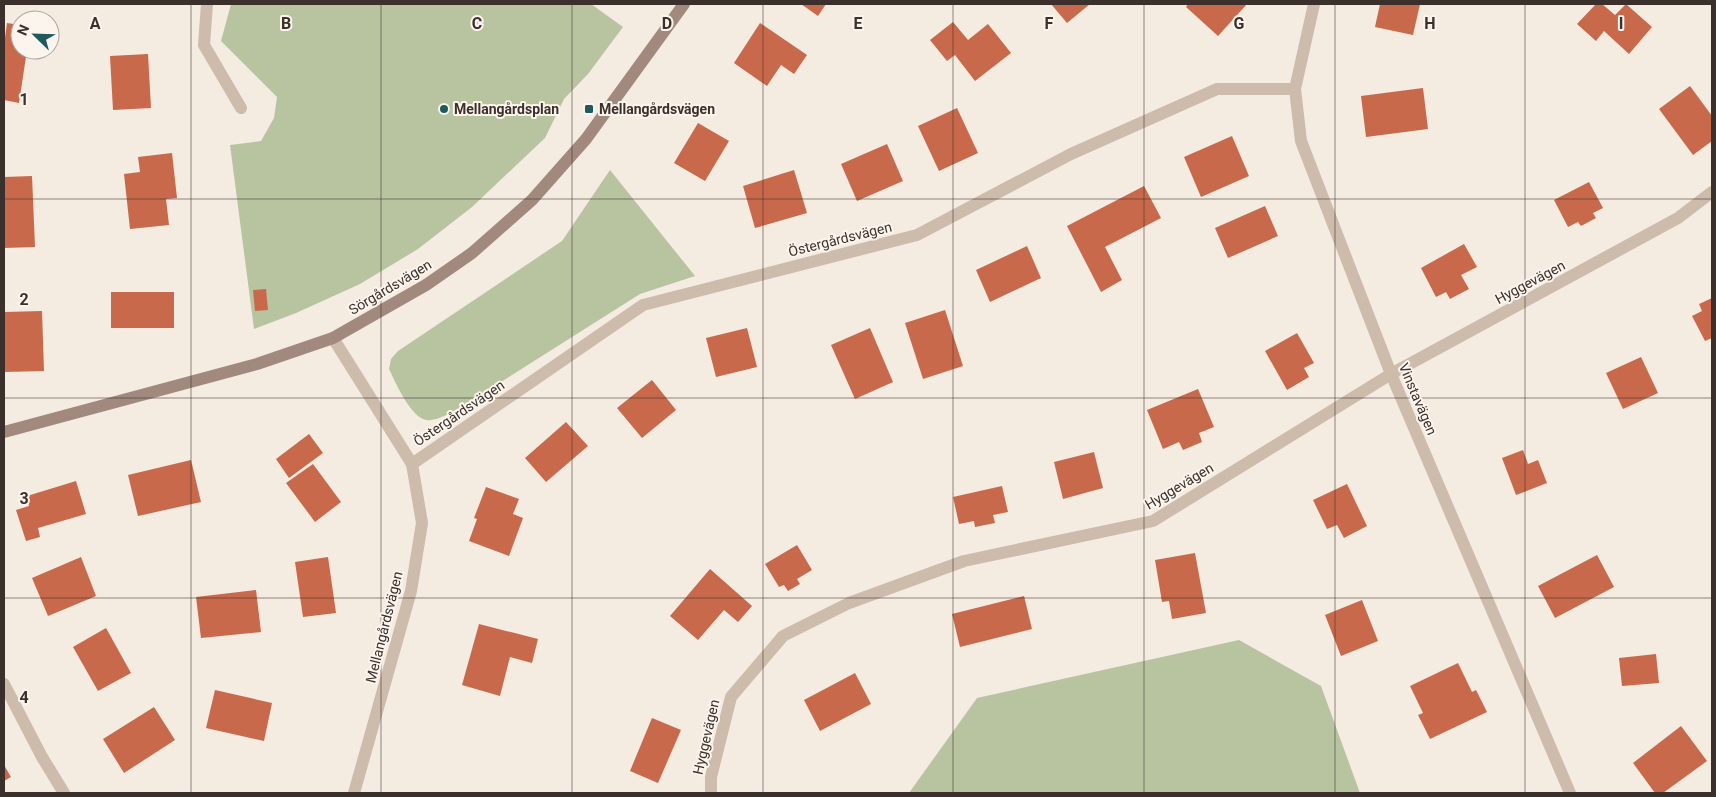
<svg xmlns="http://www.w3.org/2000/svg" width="1716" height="797" viewBox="0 0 1716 797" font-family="Roboto,sans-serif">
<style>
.green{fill:#b8c4a0}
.building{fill:#c8694b}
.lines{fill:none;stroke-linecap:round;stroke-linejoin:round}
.street{stroke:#cdbbac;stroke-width:12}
.secondary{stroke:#a18a7d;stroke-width:12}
.grid{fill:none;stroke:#3b302b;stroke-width:1;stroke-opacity:0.55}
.poi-dot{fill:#1f5a5e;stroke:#fbf5ee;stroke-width:2}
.labels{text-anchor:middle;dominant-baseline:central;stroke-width:4;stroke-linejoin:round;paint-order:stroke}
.poi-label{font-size:14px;font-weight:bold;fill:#3b302b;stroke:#fbf5ee;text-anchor:start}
.street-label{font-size:14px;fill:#3b302b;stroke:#fbf5ee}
.grid-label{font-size:16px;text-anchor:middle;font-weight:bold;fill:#3b302b;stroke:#fbf5ee;stroke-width:4;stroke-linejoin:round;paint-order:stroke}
</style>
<rect width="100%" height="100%" fill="#f4ebe1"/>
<!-- green -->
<g class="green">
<path d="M 231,4 L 591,4 L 623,27 L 588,74 L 564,99 L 545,138 L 472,207 L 418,249 L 360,284 L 296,313 L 254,329 L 230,145 L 261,141 L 274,118 L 277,97 L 221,41 Z"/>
<path d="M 610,170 L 695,276 L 640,294 L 460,408 C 451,412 441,419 431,420 C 413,424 396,383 389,369 L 391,359 L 398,351 L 562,241 Z"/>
<path d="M 1239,640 L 1321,686 L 1360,793 L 909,793 L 977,698 Z"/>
</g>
<!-- building -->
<g class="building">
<path d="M 801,4 L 826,4 L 818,16 Z"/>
<path d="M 1051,4 L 1090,4 L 1067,23 Z"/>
<path d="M 1188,4 L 1247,4 L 1218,36 L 1186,7 Z"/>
<path d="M 1380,4 L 1420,4 L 1413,35 L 1375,27 Z"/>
<path d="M 1596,4 L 1602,4 L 1615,15 L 1626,4 L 1652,27 L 1629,54 L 1604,31 L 1596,41 L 1577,24 Z"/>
<path d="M 953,22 L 968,40 L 988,24 L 1011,53 L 975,81 L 955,55 L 947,61 L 930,40 Z"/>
<path d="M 7,23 L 20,25 L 20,50 L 27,50 L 19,103 L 4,100 L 4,45 Z"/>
<path d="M 760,23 L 807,55 L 794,74 L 781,65 L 767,86 L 734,63 Z"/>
<path d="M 148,54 L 151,108 L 113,110 L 110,56 Z"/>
<path d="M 1690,86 L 1712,116 L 1712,141 L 1693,155 L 1659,109 Z"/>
<path d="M 1423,88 L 1428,129 L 1366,137 L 1361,96 Z"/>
<path d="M 957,108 L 978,153 L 939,171 L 918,126 Z"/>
<path d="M 698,123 L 729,141 L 705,181 L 674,163 Z"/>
<path d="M 1232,136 L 1249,176 L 1201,197 L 1184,157 Z"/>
<path d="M 887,144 L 903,181 L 857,201 L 841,164 Z"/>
<path d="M 172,153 L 177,198 L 166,199 L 169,225 L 130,229 L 124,174 L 140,172 L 138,157 Z"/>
<path d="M 794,170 L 807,213 L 755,228 L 743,186 Z"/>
<path d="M 32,176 L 35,247 L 4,248 L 4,177 Z"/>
<path d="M 1589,182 L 1603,208 L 1593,213 L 1596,218 L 1581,226 L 1578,222 L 1568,227 L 1554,200 Z"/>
<path d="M 1144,186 L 1161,218 L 1105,247 L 1122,280 L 1101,292 L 1067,226 Z"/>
<path d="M 1265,206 L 1278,236 L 1228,258 L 1215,228 Z"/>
<path d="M 1464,244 L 1477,267 L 1461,275 L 1469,289 L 1450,299 L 1446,292 L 1436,297 L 1421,268 Z"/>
<path d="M 1027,246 L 1041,278 L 990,302 L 976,270 Z"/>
<path d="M 266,289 L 268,310 L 255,311 L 253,290 Z"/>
<rect x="111" y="292" width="63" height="36"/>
<path d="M 1712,298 L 1712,338 L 1705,341 L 1692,316 L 1702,311 L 1699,304 Z"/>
<path d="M 945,310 L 963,366 L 923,379 L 905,323 Z"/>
<path d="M 42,311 L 44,371 L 4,372 L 4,312 Z"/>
<path d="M 747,328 L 757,367 L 716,377 L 706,338 Z"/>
<path d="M 870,328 L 893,382 L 855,399 L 831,345 Z"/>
<path d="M 1297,333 L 1314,363 L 1304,368 L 1309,377 L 1287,390 L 1265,351 Z"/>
<path d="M 1641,357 L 1658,393 L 1623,409 L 1606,373 Z"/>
<path d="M 652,380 L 676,410 L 642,438 L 617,408 Z"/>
<path d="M 1198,389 L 1214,427 L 1199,433 L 1202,442 L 1183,450 L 1179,442 L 1163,449 L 1147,410 Z"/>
<path d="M 566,422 L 588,446 L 546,482 L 525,458 Z"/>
<path d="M 309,434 L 323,453 L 289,478 L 276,459 Z"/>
<path d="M 1523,450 L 1528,464 L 1538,460 L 1547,483 L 1516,495 L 1502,458 Z"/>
<path d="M 1094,452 L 1103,488 L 1063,499 L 1054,462 Z"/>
<path d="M 191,460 L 201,502 L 138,516 L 128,475 Z"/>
<path d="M 313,464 L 341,502 L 315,522 L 286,483 Z"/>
<path d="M 76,481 L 86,514 L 38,528 L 40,537 L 26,541 L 16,510 L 29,506 L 27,496 Z"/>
<path d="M 1347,484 L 1367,526 L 1344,538 L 1337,525 L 1327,529 L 1313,500 Z"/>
<path d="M 1002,486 L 1008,512 L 993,515 L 995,523 L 975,527 L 974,521 L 959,524 L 953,497 Z"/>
<path d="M 486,487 L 519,499 L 513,514 L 523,518 L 509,556 L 469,541 L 477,519 L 474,518 Z"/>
<path d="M 797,545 L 812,570 L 797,579 L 800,584 L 788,591 L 784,585 L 779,587 L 765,564 Z"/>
<path d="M 1195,553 L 1206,613 L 1172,619 L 1169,601 L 1162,602 L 1155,560 Z"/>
<path d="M 1597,555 L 1614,587 L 1555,618 L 1538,586 Z"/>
<path d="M 81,557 L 96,596 L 48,616 L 32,578 Z"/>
<path d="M 328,557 L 336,613 L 303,617 L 295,562 Z"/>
<path d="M 710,569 L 752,606 L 738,622 L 724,610 L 698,640 L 670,616 Z"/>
<path d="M 256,590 L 261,632 L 201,638 L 196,597 Z"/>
<path d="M 1024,596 L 1032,629 L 960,647 L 952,614 Z"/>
<path d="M 1362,600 L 1378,641 L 1341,656 L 1325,615 Z"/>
<path d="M 479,624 L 538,639 L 532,663 L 510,657 L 500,696 L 462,685 Z"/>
<path d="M 106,628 L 131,673 L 98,691 L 73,647 Z"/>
<path d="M 1656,654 L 1659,683 L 1622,686 L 1619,658 Z"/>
<path d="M 1458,663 L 1472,692 L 1476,690 L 1487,712 L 1430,739 L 1418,715 L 1423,713 L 1410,686 Z"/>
<path d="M 855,673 L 871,704 L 820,731 L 804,700 Z"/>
<path d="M 215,690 L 272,703 L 264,741 L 206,728 Z"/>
<path d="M 154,707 L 175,740 L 124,773 L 103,739 Z"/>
<path d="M 652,718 L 681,730 L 658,783 L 630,771 Z"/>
<path d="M 1681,726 L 1707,761 L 1663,793 L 1655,793 L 1633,763 Z"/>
<path d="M 4,765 L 11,777 L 4,781 Z"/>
</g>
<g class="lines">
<!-- street -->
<g class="street">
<path d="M 207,4 L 204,45 L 241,108"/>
<path d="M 1314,4 L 1295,89 L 1301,141 L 1391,374 L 1570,793"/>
<path d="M 333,338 L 412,464 L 422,523 L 411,591 L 354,793"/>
<path d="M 412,464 L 643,305 L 917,235 L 1071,154 L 1217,89 L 1295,89"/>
<path d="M 4,684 L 42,757 L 64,793"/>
<path d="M 711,793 L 711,777 L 731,697 L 783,636 L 849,603 L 964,561 L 1153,521 L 1391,374 L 1678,218 L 1712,192"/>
</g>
<!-- secondary -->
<path class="secondary" d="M 4,432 L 257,364 L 333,338 L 426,285 L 472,253 L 532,200 L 586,139 L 684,4"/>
</g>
<!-- grid -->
<path class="grid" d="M 191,4 L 191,793M 381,4 L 381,793M 572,4 L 572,793M 763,4 L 763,793M 953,4 L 953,793M 1144,4 L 1144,793M 1335,4 L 1335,793M 1525,4 L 1525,793M 4,199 L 1712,199M 4,398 L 1712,398M 4,598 L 1712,598"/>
<!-- markers -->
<g class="poi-dot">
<circle cx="444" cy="109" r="5"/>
<rect x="584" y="104" width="10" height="10" rx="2.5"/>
</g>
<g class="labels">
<!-- poi labels -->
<g class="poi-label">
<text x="454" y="109">Mellangårdsplan</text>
<text x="599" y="109">Mellangårdsvägen</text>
</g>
<!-- street labels -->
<g class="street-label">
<text transform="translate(840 239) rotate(-14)">Östergårdsvägen</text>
<text transform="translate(1530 282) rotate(-28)">Hyggevägen</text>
<text transform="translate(390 287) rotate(-31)">Sörgårdsvägen</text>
<text transform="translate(1418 399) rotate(67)">Vinstavägen</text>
<text transform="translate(459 413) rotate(-34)">Östergårdsvägen</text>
<text transform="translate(1179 486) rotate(-31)">Hyggevägen</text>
<text transform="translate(384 627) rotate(-76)">Mellangårdsvägen</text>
<text transform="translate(706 737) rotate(-77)">Hyggevägen</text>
</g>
</g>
<g class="grid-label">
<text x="95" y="29">A</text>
<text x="286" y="29">B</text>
<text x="477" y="29">C</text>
<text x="667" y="29">D</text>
<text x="858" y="29">E</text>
<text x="1049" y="29">F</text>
<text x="1239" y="29">G</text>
<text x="1430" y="29">H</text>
<text x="1621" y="29">I</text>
<text x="24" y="105">1</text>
<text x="24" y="305">2</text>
<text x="24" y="504">3</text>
<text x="24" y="703">4</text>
</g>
<!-- border -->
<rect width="1716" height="797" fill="none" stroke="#3b302b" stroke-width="10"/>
<!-- north arrow -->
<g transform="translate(35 35) rotate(293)"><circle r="24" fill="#fbf5ee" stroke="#aea6a0"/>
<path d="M0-4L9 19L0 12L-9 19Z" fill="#1f5a5e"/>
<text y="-8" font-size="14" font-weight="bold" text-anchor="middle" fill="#3b302b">N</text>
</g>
</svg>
